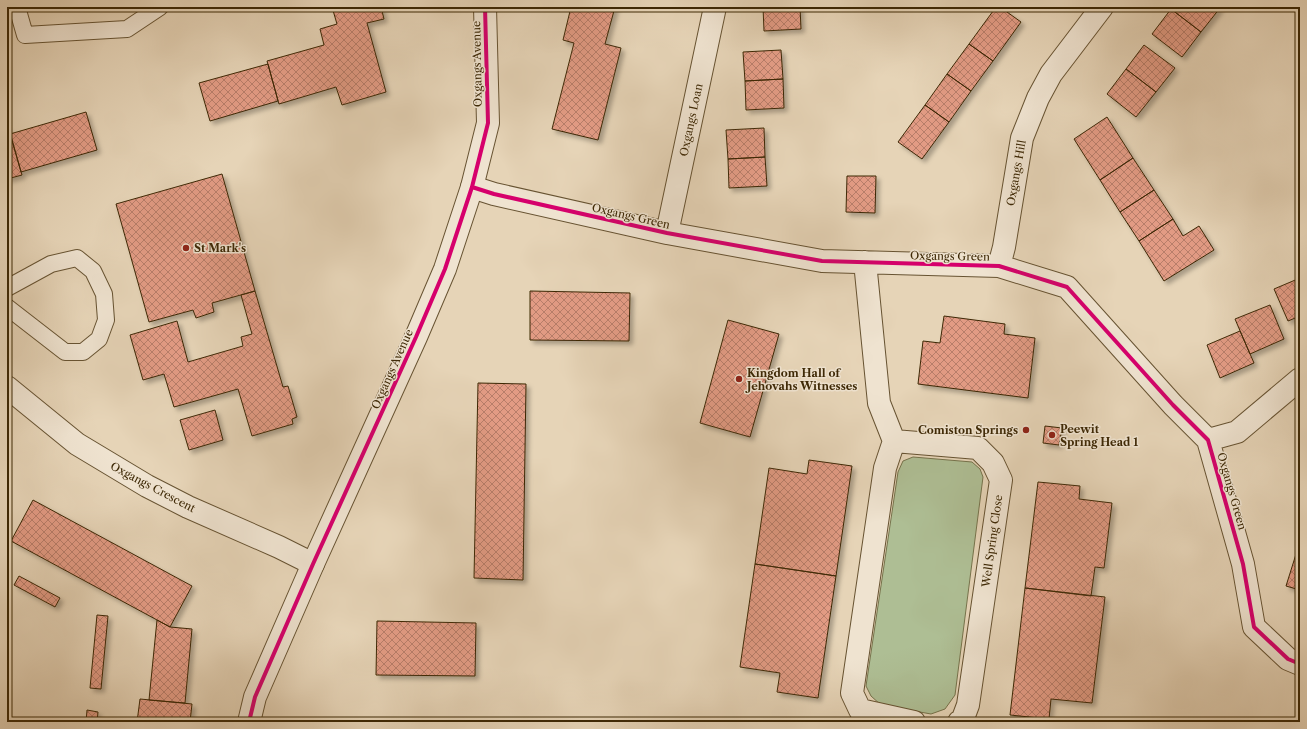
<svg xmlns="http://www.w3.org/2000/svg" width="1307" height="729" font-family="'Libre Caslon Text',serif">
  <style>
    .grass { fill: #aebe94; stroke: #76734c }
    .building { fill: url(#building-cross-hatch); stroke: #3d2805; filter: url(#shadow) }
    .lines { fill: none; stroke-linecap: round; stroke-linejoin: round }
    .service-casing { stroke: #675332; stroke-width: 18 }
    .minor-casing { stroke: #675332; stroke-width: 24 }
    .tertiary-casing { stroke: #675332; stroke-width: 24 }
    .service { stroke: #efe3d0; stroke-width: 16 }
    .minor { stroke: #efe3d0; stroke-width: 22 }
    .tertiary { stroke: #efe3d0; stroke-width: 22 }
    .cycleway-casing { stroke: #efe3d0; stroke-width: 6 }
    .cycleway { stroke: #d6006c; stroke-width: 4 }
    .poi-dot { fill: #8f2418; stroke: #efe3d0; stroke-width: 1.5 }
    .labels { text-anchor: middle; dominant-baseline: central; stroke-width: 3; stroke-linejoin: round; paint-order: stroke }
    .street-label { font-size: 11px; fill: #3d2805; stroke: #efe3d0 }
    .poi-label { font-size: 11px; font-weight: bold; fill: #3d2805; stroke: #efe3d0; text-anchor: start }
  </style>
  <defs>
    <pattern id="building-cross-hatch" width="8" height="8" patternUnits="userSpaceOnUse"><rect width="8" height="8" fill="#e29b84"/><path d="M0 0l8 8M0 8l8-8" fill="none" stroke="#b87e6a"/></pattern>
    <filter id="shadow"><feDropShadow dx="3.5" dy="3.5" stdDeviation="2" flood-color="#0004"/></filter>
  </defs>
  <rect width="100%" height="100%" fill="#e6d4b7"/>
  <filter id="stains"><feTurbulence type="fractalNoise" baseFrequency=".005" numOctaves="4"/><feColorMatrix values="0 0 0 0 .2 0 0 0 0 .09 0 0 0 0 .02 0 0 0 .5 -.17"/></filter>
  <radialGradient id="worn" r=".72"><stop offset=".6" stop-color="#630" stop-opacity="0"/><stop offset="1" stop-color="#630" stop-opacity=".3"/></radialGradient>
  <!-- grass -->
  <path class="grass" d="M913,457L972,462L980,469L983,477L955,695L945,709L931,714L881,705L871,696L866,686L898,472L903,461Z"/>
  <!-- building -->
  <path class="building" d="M332,7H381L384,19L367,23L386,92L342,105L336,87L279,104L267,61L324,45L320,29L337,24Z
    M571,7H615L605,44L621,48L598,140L552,129L574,43L563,40Z
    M763,7H800L801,29L764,31Z
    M996,7H1000L1021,22L993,61L969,44Z
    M1173,7H1219L1220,8L1201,32L1171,9Z
    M1171,9L1201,32L1182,57L1152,34Z
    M969,44L993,61L971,91L947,74Z
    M1144,45L1175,68L1156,92L1126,69Z
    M781,50L783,79L745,81L743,52Z
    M268,64L278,101L210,121L199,83Z
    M1126,69L1156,92L1136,117L1107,94Z
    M947,74L971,91L949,122L925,105Z
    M783,79L784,108L746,110L745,81Z
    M925,105L949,122L922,159L898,142Z
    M86,112L97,150L21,172L10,134Z
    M1107,117L1133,158L1100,180L1074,139Z
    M764,128L765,157L728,159L726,130Z
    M9,129L22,175L7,179V130Z
    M765,157L767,186L729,188L728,159Z
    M1133,158L1154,190L1120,212L1100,180Z
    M222,174L255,291L212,303L214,312L196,318L193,310L149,322L116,204Z
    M847,176H876L875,213L846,212Z
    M1154,190L1173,219L1139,241L1120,212Z
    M1173,219L1183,236L1199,226L1214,250L1164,281L1139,241Z
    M1300,278V316L1288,321L1274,289Z
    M255,291L283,387L288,386L297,417L292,419L293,424L252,436L238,389L174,407L164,374L143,380L130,335L177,321L188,362L243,346L241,337L252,334L241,295Z
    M530,291L630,293L629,341L530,340Z
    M1270,305L1284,339L1250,354L1235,319Z
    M944,316L1005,324L1004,334L1035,338L1028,398L918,384L923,341L940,343Z
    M728,320L779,334L750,437L700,423Z
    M1240,331L1254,363L1220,378L1207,345Z
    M478,383L526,384L523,580L474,578Z
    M215,410L223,440L189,450L180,420Z
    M1045,426L1062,428L1059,445L1043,443Z
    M809,460L852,466L836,576L755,564L769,468L807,474Z
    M1038,482L1080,486L1079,499L1112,503L1104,568L1095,567L1091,596L1025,588Z
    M33,500L192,586L170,627L11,541Z
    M1297,551L1300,552V590L1286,586Z
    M755,564L836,576L818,698L777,692L780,673L740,667Z
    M19,576L60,598L55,607L14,585Z
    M1025,588L1105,597L1092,703L1051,699L1049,719L1010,715Z
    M97,615L108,616L101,689L90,688Z
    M157,620L170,627L192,629L185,703L149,700Z
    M377,621L476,623L475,676L376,675Z
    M140,699L192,704L190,722H137Z
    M87,710L98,712L97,722H86Z
    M325,720L378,721V722H325Z"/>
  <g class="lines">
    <!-- service casing -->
    <g class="service-casing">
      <path id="service" d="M17,7L25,35L127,29L160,7
        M7,288L51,264L77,258L93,271L104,294L106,320L99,339L83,352H65L7,307"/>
    </g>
    <!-- minor casing -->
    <g class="minor-casing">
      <path id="minor" d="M472,187L494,194L667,233L822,261L999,266L1067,287L1173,405L1208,440L1243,564L1254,627L1288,659L1300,664
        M667,233L715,7
        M865,262L879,403L894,441
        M999,266L1004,247L1022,138L1038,98L1051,74L1102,7
        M7,387L77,444L147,486L188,507L279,547L313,564
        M1208,440L1237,432L1300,379
        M914,722L860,710L852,693L885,468L894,441L978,448L993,463L1001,480L968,705L962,721L959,722"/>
    </g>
    <!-- tertiary casing -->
    <g class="tertiary-casing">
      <path id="tertiary" d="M249,722L255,697L313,564L416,337L445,269L472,187L488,123L485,7"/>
    </g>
    <!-- service -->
    <use href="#service" class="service"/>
    <!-- minor -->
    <use href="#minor" class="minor"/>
    <!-- tertiary -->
    <use href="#tertiary" class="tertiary"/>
    <!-- cycleway casing -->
    <g class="cycleway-casing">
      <path id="cycleway" d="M472,187L494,194L667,233L822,261L999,266L1067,287L1173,405L1208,440L1243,564L1254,627L1288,659L1300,664
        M249,722L255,697L313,564L416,337L445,269L472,187L488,123L485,7"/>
    </g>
    <!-- cycleway -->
    <use href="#cycleway" class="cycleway"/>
  </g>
  <!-- markers -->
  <g class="poi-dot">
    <circle cx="186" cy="248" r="4"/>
    <circle cx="739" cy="379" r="4"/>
    <circle cx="1026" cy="430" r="4"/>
    <circle cx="1052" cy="435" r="4"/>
  </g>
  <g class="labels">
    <!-- street labels -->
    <g class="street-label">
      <text transform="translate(477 64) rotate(-91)">Oxgangs Avenue</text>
      <text transform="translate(691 120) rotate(-78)">Oxgangs Loan</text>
      <text transform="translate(1016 173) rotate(-80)">Oxgangs Hill</text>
      <text transform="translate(631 216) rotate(13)">Oxgangs Green</text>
      <text transform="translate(950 256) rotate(1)">Oxgangs Green</text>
      <text transform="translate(392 369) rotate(-66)">Oxgangs Avenue</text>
      <text transform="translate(153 487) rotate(28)">Oxgangs Crescent</text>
      <text transform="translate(1232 491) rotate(74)">Oxgangs Green</text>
      <text transform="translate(992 541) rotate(-82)">Well Spring Close</text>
    </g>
    <!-- poi labels -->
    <g class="poi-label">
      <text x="194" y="248">St Mark's</text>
      <text x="747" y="373">Kingdom Hall of<tspan x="747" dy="13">Jehovahs Witnesses</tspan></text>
      <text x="1060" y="429">Peewit<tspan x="1060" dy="13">Spring Head 1</tspan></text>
      <text x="1018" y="430" text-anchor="end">Comiston Springs</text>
    </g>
  </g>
  <!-- margin -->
  <rect width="1307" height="729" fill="none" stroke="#e6d4b7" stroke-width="24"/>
  <rect x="8" y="8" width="1291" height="713" fill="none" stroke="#3d2805" stroke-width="2"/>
  <rect x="12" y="12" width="1283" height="705" fill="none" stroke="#3d2805"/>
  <rect width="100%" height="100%" filter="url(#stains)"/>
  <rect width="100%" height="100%" fill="url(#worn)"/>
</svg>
